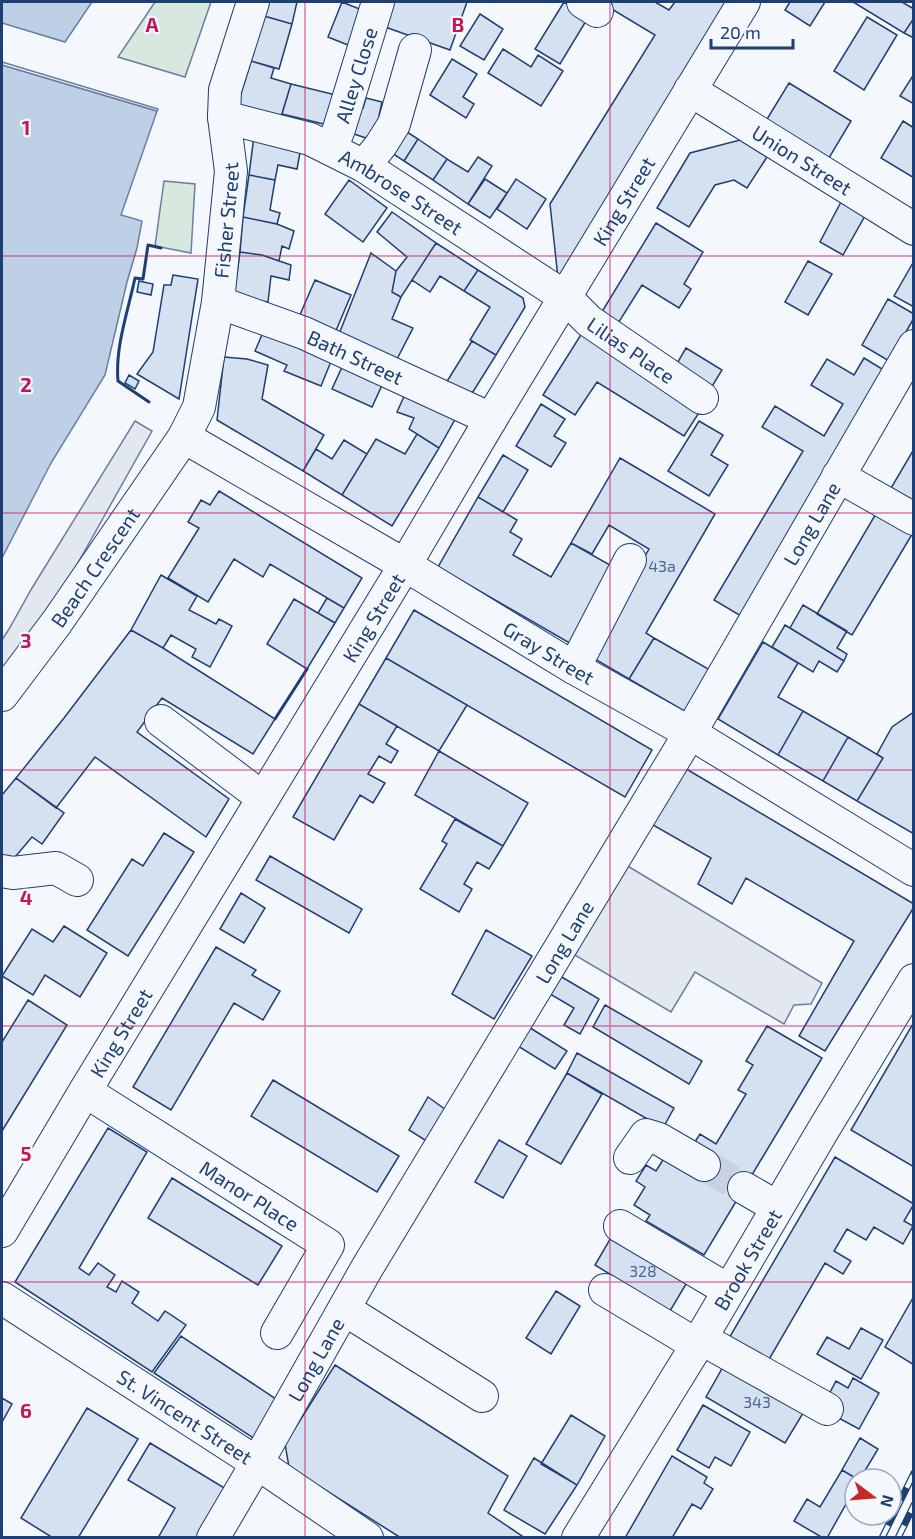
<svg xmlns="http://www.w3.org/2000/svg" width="915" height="1539" font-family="'Exo 2',sans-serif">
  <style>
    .green { fill: #d7e8df; stroke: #687fa3; stroke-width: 1.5 }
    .parking { fill: #e3e8f0; stroke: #687fa3; stroke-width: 1.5 }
    .water { fill: #bed0e5; stroke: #687fa3; stroke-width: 1.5 }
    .pier { fill: #f4f7fb; stroke: #687fa3; stroke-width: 1.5 }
    .building { fill: #d5e0f0; stroke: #1d3f73; stroke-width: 1.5 }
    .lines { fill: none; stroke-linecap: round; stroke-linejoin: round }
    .minor-tunnel { stroke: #c9d2e0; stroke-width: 32; stroke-dasharray: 32 16; stroke-linecap: butt }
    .minor-casing { stroke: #1d3f73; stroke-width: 34 }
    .minor { stroke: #f4f7fb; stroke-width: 32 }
    .rail-casing { stroke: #1d3f73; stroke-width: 7 }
    .rail { stroke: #f4f7fb; stroke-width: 4.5; stroke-dasharray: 14; stroke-linecap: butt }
    .wall { stroke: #1d3f73; stroke-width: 3 }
    .grid { fill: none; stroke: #c2185b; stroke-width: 1.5; stroke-opacity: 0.55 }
    .labels { text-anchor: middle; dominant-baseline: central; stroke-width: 4.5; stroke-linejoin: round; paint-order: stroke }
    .number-label { font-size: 16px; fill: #4b6792 }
    .street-label { font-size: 20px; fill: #1d3f73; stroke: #f4f7fb }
    .grid-label { font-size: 20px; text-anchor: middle; font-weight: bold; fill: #c2185b; stroke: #f4f7fb; stroke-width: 4.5; stroke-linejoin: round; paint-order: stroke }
  </style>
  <rect width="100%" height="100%" fill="#f4f7fb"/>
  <!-- green -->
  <path class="green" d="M155,2H211L185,77L118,57Z
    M164,181L195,184L191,253L155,246Z"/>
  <!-- parking -->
  <path class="parking" d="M135,421L152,431L56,602L2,680V640L9,629L32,588Z
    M621,862L822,983L811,1004L794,1005L784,1024L695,972L671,1012L568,951Z"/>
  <!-- water -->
  <path class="water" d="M2,2H92L65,42L2,23Z
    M2,65L157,111L121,215L142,221L137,248L127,282L105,375L51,463L2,558Z"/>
  <!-- pier -->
  <path class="pier" d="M2,62L158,109L157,111L2,65Z"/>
  <!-- building -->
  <path class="building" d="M269,2H297L292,24L264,16Z
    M342,2L367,12L353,47L328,37Z
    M378,2H467L450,50L371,22Z
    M564,2L589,16L560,64L535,49Z
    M600,2H655L669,10L675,2H726L558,278L550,204L655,35Z
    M790,2H825L810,26L785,10Z
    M853,2H902L914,9V18L904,33Z
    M480,14L503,29L484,60L460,46Z
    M264,16L292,24L279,69L251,61Z
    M867,17L897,35L864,90L834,71Z
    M914,18V38L904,33Z
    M503,49L531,67L538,55L563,71L541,106L488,73Z
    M452,59L477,74L463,97L474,104L466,118L430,95Z
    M251,61L274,68L271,78L291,84L280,120L237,107Z
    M914,74V104L900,96Z
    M789,83L851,121L826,163L764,124Z
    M291,84L340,96L332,126L282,114Z
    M366,98L382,102L379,116L385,118L372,140L339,129L346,104L363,108Z
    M385,118L418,139L404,161L372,140Z
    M903,121L914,128V178L881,158Z
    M254,136L301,147L297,169L278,165L275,180L249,175Z
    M418,139L447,159L433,180L404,161Z
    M740,140L767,157L747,188L734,180L715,185L689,227L657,208L690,153Z
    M478,157L492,166L468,204L433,180L447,159L468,172Z
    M249,175L275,180L270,210L280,213L277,224L243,217Z
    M485,179L507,193L490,218L468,204Z
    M516,179L546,199L527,229L497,209Z
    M349,180L387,208L363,242L325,214Z
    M842,200L866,214L843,255L820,242Z
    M392,212L436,243L401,297L392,292L396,271L407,257L377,232Z
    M243,217L277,224L294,231L289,249L282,246L279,261L262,255L240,252Z
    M656,223L703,252L684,284L691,289L679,308L642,285L617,325L600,315Z
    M436,243L478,270L464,291L440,276L430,292L412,280Z
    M240,252L262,255L291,265L289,280L271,276L268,302L234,297Z
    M371,253L396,271L392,292L401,297L392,319L413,328L397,359L339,334Z
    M808,261L832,274L808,315L785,302Z
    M914,261V307L894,296Z
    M478,270L523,298L525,307L496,355L470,340L490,307L464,291Z
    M173,275L198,279L179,399L137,374L153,352L164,285H171Z
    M315,280L351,295L335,333L299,317Z
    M139,281L153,284L151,295L137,292Z
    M888,299L914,314V318L889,361L862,345Z
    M264,330L332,359L321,386L284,371L287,365L255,351Z
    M582,333L702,408L684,436L597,382L575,415L543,395Z
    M472,341L496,355L471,395L446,383Z
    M686,348L722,370L708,393L672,372Z
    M224,357L247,359L268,365L262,399L324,435L303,471L217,420Z
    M864,358L887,372L741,616L714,600L803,451L762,427L775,406L824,436L843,404L811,385L827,359L854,375Z
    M343,365L383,383L372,407L332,389Z
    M129,375L139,381L135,389L125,383Z
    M406,392L458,414L439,448L409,429L414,418L397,412Z
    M541,404L565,419L554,436L566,443L551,467L516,446Z
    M699,421L723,435L711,455L728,465L709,496L668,471Z
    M417,434L439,448L392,526L342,495L376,439L405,454Z
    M344,440L367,454L342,495L303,471L316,449L332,459Z
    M914,449V531L852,635L817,614Z
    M503,455L528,470L503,512L478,497Z
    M620,458L715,514L646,633L654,638L629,679L588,655L649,549L609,525L592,554L571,543Z
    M219,491L362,578L344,608L270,564L263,577L234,559L208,602L168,578L199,528L188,522L201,500L210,505Z
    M478,497L517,520L510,532L522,539L513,555L551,577L571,543L617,569L573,645L438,567Z
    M161,575L197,596L189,610L216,624L219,619L232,626L210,667L192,657L196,649L171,635L163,648L131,630Z
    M327,598L344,608L335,623L318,613Z
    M294,599L335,623L307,669L267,644Z
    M803,605L847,631L837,648L847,654L844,661L790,628Z
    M414,610L652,750L625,797L386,658Z
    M785,625L844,661L837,672L819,661L813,672L772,647Z
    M131,630L163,648L275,719L253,754L162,698L137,732L229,799L206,837L95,757L56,808L16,778L64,718Z
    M654,638L710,670L686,712L629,679Z
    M763,642L798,663L778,697L803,711L778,755L718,719Z
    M386,658L467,705L439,751L359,704Z
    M359,704L397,726L386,744L398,751L391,763L379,756L368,774L385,783L373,803L360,795L334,840L293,817Z
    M803,711L848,737L823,781L778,755Z
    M914,712V834L857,801L883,758L877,754L892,727Z
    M848,737L883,758L857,801L823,781Z
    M439,751L528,803L503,846L415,795Z
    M678,764L914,904V907L825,1051L799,1036L854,941L746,878L732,904L698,884L711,858L646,821Z
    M16,778L64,813L42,844L32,837L5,869L2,866V795Z
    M455,819L503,846L489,869L477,862L464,884L472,889L459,912L420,889L447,844L442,841Z
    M164,833L194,852L128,956L87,930L132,859L143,866Z
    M270,856L362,909L349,933L256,880Z
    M241,893L265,908L244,943L220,929Z
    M64,926L107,953L80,997L45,975L33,995L2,976L32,929L53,942Z
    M486,930L532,956L494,1019L452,994Z
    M216,947L256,970L252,975L280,991L263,1020L234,1003L171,1110L133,1087Z
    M555,973L599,999L580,1034L564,1025L574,1008L545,991Z
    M28,1000L67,1025L2,1131V1042Z
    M605,1005L702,1061L689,1084L593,1027Z
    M914,1022V1167L851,1130Z
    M524,1024L567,1051L555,1069L513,1043Z
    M767,1026L822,1058L704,1255L646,1221L650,1215L634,1205L645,1187L636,1181L646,1165L656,1171L668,1152L691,1148L700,1134L716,1144L746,1094L738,1090L753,1065L746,1061Z
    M577,1053L674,1108L663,1128L567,1073Z
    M567,1073L602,1094L561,1164L526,1144Z
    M273,1080L399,1156L377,1192L251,1116Z
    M428,1097L446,1110L428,1142L409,1130Z
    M108,1128L147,1152L79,1268L89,1275L98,1263L115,1275L107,1287L116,1292L122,1281L139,1292L132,1303L158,1321L165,1311L186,1325L152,1372L15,1282Z
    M499,1140L527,1156L503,1198L475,1182Z
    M835,1157L914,1204L904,1221L913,1226L903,1244L874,1227L866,1240L847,1229L834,1251L851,1261L843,1274L825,1263L764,1368L725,1345Z
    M172,1178L282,1246L258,1285L148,1218Z
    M616,1229L692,1274L670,1311L595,1265Z
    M556,1291L580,1306L551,1354L526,1338Z
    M914,1296V1365L885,1347Z
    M861,1328L883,1340L861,1379L817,1354L827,1337L849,1349Z
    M181,1336L282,1403L258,1441L154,1373Z
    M728,1358L808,1405L785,1443L706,1397Z
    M335,1365L508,1476L488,1513L525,1538H401L289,1467L285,1444Z
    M853,1378L879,1393L859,1429L833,1415L828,1396L836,1381L848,1388Z
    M2,1398L12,1404L2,1422Z
    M703,1405L750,1432L731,1466L715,1457L709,1468L677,1450Z
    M87,1408L138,1439L78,1538H53L21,1518Z
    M571,1415L605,1436L577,1485L541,1464Z
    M860,1438L878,1449L860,1479H857L842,1470Z
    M150,1443L231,1492L204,1538H158L175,1508L128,1480Z
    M672,1456L707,1477L704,1483L713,1489L701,1509L692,1504L672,1538H625Z
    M534,1458L577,1485L545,1534L504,1510Z
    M842,1470L857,1479H855V1488L827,1538H823L794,1521L807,1499L820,1507Z"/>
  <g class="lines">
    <!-- minor-tunnel -->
    <path class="minor-tunnel" d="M704,1165L744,1188"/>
    <!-- minor casing -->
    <g class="minor-casing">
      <g id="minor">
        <path d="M583,2L597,11"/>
        <path id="s1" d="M690,90L914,229"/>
        <path id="s2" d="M224,117L310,139L364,166L565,297L589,321L702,398"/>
        <path id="s3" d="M331,149L339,129L378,2"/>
        <path d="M364,166L381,145L394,124L415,50"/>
        <path id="s4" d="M218,302L304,333L491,419"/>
        <path id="s5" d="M184,437L405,565L574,668L690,733L914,870"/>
        <path d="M838,476L914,519"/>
        <path d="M574,668L630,560"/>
        <path id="s6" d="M2,695L57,622L184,437L199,407L218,302L231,171L224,117L225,90L253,2"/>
        <path d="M161,721L263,798"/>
        <path d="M2,871L13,873L56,868L77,880"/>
        <path id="s7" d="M85,1091L328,1245L277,1333"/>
        <path d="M630,1158L646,1135L659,1139L704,1165"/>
        <path d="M744,1188L777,1207"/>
        <path d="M620,1226L728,1290"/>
        <path id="s8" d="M2,1231L85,1091L405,565L491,419L744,2"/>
        <path d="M605,1290L697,1345"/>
        <path id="s9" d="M2,1298L257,1463L367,1538"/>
        <path d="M344,1309L482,1396"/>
        <path d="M700,1338L827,1409"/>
        <path id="s10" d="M213,1538L257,1463L367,1268L690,733L914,346"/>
        <path id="s11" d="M578,1538L697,1345L822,1132L914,980"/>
      </g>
    </g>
    <!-- minor -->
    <use href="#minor" class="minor"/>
    <!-- rail casing -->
    <g class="rail-casing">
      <path id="rail" d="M882,1538L914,1473
        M898,1538L914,1505"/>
    </g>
    <!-- rail -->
    <use href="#rail" class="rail"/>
    <!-- wall -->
    <path class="wall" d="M149,402L118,381C115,347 128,311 135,278L143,279L148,245L161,248
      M275,719L307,669"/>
  </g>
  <!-- grid -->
  <path class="grid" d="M305,2V1538M610,2V1538M2,256H914M2,513H914M2,770H914M2,1026H914M2,1282H914"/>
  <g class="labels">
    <!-- number labels -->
    <g class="number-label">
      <text x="662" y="565">43a</text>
      <text x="643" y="1270">328</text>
      <text x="757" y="1401">343</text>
    </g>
    <!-- street labels -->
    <g class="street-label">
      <text stroke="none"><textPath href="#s3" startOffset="78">Alley Close</textPath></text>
      <text stroke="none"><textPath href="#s1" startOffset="132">Union Street</textPath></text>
      <text stroke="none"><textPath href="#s2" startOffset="194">Ambrose Street</textPath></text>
      <text stroke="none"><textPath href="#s8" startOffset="1203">King Street</textPath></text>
      <text stroke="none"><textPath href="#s6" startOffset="538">Fisher Street</textPath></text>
      <text stroke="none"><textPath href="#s2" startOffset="474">Lilias Place</textPath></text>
      <text stroke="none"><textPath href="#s4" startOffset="148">Bath Street</textPath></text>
      <text stroke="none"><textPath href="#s10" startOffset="1178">Long Lane</textPath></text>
      <text stroke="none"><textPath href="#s6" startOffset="158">Beach Crescent</textPath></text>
      <text stroke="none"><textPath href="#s8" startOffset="717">King Street</textPath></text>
      <text stroke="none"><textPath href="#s5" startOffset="424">Gray Street</textPath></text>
      <text stroke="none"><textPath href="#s10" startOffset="692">Long Lane</textPath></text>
      <text stroke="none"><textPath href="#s8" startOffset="231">King Street</textPath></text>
      <text stroke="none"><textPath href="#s7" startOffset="195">Manor Place</textPath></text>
      <text stroke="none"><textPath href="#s11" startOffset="326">Brook Street</textPath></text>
      <text stroke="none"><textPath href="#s10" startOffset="206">Long Lane</textPath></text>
      <text stroke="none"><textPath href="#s9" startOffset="218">St. Vincent Street</textPath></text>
    </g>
  </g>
  <g class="grid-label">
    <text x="152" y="32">A</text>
    <text x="458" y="32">B</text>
    <text x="26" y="135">1</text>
    <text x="26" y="392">2</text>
    <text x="26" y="648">3</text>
    <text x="26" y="905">4</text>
    <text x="26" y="1161">5</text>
    <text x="26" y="1418">6</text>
  </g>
  <!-- border -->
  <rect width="915" height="1539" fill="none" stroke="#1d3f73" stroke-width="6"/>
  <!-- north arrow -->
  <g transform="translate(873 1497) rotate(106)"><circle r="28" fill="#f4f7fb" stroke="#9eadc5" stroke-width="1.5"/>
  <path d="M0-4.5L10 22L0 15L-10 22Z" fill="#c62828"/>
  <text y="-9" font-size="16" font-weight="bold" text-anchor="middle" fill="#1d3f73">N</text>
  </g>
  <!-- scale -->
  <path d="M711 39v9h82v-9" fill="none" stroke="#1d3f73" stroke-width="3"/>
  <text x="720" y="39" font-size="18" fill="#1d3f73" stroke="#f4f7fb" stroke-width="4.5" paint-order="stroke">20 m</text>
</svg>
